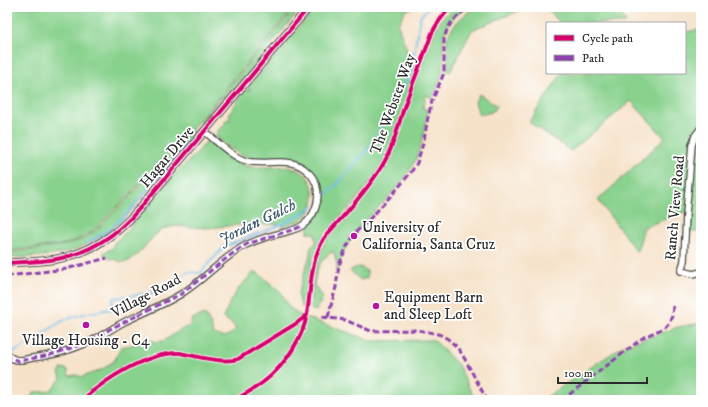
<svg xmlns="http://www.w3.org/2000/svg" width="708" height="407" font-family="'IM FELL DW Pica',serif">
  <style>
    .green { fill: #89d28e; stroke: #5a7e5c }
    .lines { fill: none; stroke-linecap: round; stroke-linejoin: round }
    .stream { stroke: #72beec; stroke-width: 2 }
    .minor-casing { stroke: #494643; stroke-width: 8 }
    .major-casing { stroke: #494643; stroke-width: 9 }
    .minor { stroke: #fff; stroke-width: 5.5 }
    .major { stroke: #fff; stroke-width: 7 }
    .quiet { stroke: #8e44ad; stroke-width: 3; stroke-dasharray: 6 3; stroke-linecap: butt }
    .cycleway-casing { stroke: #fff; stroke-width: 6 }
    .cycleway { stroke: #d6006c; stroke-width: 4 }
    .poi-dot { fill: #b5179e; stroke: #fff; stroke-width: 1.5 }
    .labels { text-anchor: middle; dominant-baseline: central; stroke-width: 3.5; stroke-linejoin: round; paint-order: stroke }
    .street-label { font-size: 15px; fill: #2b2b2b; stroke: #fff }
    .poi-label { font-size: 15px; fill: #2b2b2b; stroke: #fff; text-anchor: start }
    .water-label { font-size: 16px; font-style: italic; fill: #445e6f; stroke: #fff }
  </style>
  <rect width="100%" height="100%" fill="#fff"/>
  <filter id="ink" filterUnits="userSpaceOnUse"><feTurbulence type="fractalNoise" baseFrequency=".025" numOctaves="2"/><feDisplacementMap in="SourceGraphic" scale="8" xChannelSelector="R" yChannelSelector="G"/><feConvolveMatrix kernelMatrix="1 2 1 2 8 2 1 2 1" color-interpolation-filters="sRGB"/></filter>
  <filter id="wash" filterUnits="userSpaceOnUse"><feTurbulence type="fractalNoise" baseFrequency=".012" numOctaves="4" result="noise"/><feDisplacementMap in="SourceGraphic" scale="16" xChannelSelector="R" yChannelSelector="G"/><feGaussianBlur stdDeviation="0.9" result="paint"/><feColorMatrix in="noise" values="0 0 0 0 0 0 0 0 0 0 0 0 0 0 0 0 0 1.4 0 .05"/><feComposite in="paint" operator="in"/></filter>
  <g filter="url(#wash)">
    <rect width="100%" height="100%" fill="#f6e2c9"/>
    <!-- green -->
    <path class="green" d="M7,7H294L191,130L120,204L92,232L79,239L66,244L7,251Z
      M296,7H302L241,81L239,79V83L216,104L200,124L199,123L202,119Z
      M316,7H414L405,11L398,25L407,50L409,64L418,67C413,80 408,92 404,104C397,125 393,146 382,165C370,185 353,202 338,220C333,226 326,231 322,238C309,259 308,283 306,306L305,308L302,307L300,303L298,293L309,258L311,246L316,244L315,233H308V228C312,220 319,212 321,203C324,186 314,168 298,162C292,159 285,159 279,159L278,155L274,156V160C269,160 263,160 258,160C241,159 229,147 216,137L217,136V132L221,127L224,126L226,120L228,119L229,120L231,119L229,117L230,115L229,114L245,90H251V89L247,88L265,68Z
      M453,7H466C447,22 443,29 443,54C443,60 443,66 442,72C441,81 436,90 432,98L426,95L423,108L428,110L423,137L416,160L410,170L397,188L354,233L343,253L337,271L336,272L337,265L334,252H333C319,258 315,273 314,287L318,288V293L322,295C323,299 320,304 317,307V310L316,311L312,310C310,305 311,298 312,291C314,269 317,253 330,234L371,184L388,159L395,143L407,104L435,30L442,18Z
      M474,7H528L472,30L450,72L447,71L448,58L447,40L450,31L458,21Z
      M546,7H626L619,11L626,23H560Z
      M701,29V230L695,232L690,231V210L644,227L637,252L598,200L665,138L631,101L571,151L529,122L562,73H685V32Z
      M479,94L497,106L492,112L479,115L475,102Z
      M193,130H194L192,132L194,134L189,142L132,210C111,233 85,250 53,255C38,257 22,257 7,258V253L66,245L83,239L94,232L131,195Z
      M207,141H210V142C221,149 230,160 243,165C265,172 294,158 309,179C312,184 313,188 314,194C314,206 309,215 299,222H294L283,226L276,224L237,225L207,228L176,226L166,228L160,231L154,236L139,253L129,261L122,262L116,260L108,258L103,253L113,248L114,243L126,232L177,172L196,154Z
      M360,267L367,271V278L361,280L350,271L354,268Z
      M255,271L280,291L289,307L299,315L372,341L434,340L458,365L475,400H29L34,392C51,391 51,393 61,378L59,372L61,370L62,368L68,370L69,376L76,375L82,377L103,369L115,360L121,347L136,344L148,339C164,347 168,336 181,330C183,328 187,327 190,326L192,319L205,314L211,325L213,333C224,339 227,337 236,330L233,324L223,318L230,302L239,288Z
      M701,323V400H542L623,346L678,327Z"/>
    <g class="lines">
      <!-- stream -->
      <path class="stream" d="M319,201L337,185L374,142L411,71L420,17L429,7
        M86,243C118,229 139,200 161,174C170,163 179,153 187,142
        M10,355L62,321L83,314L111,309L114,298L152,293L189,272L200,273L224,247L282,224L308,210L314,205"/>
    </g>
  </g>
  <g filter="url(#ink)">
    <g class="lines">
      <!-- minor casing -->
      <g class="minor-casing">
        <path id="minor" d="M701,128L695,136L692,145L686,214L684,261L681,271L693,274L701,272
          M7,354C10,358 15,360 20,360C24,360 28,359 32,358C50,356 71,350 87,343C100,337 111,329 124,322C143,313 163,305 181,294C204,280 222,258 246,245C258,239 273,235 286,232C292,230 298,229 303,225C314,217 320,202 317,188C316,182 313,177 309,173C291,153 265,168 243,160C228,154 217,141 204,131"/>
      </g>
      <!-- major casing -->
      <g class="major-casing">
        <path id="major" d="M7,263C23,262 40,262 57,259C90,253 118,234 140,208L309,7"/>
      </g>
      <!-- minor -->
      <use href="#minor" class="minor"/>
      <!-- major -->
      <use href="#major" class="major"/>
      <!-- quiet -->
      <path class="quiet" d="M7,276L66,269L107,258
        M322,317L345,320L371,331L418,330L434,333L441,335L448,339L456,346L462,354L487,400
        M328,317L336,287L339,265L347,246L357,231L367,222L398,188L411,172L417,163L424,140L428,117L432,101L444,73V39L447,30L451,23L458,16L468,7
        M7,354L10,358L19,361L50,355L87,343L112,328L181,294L232,254L247,244L266,238L295,229L302,226
        M562,400L644,337L664,328L669,323L672,315L673,306"/>
      <!-- cycleway casing -->
      <g class="cycleway-casing">
        <path id="cycleway" d="M7,263C23,262 40,262 57,259C90,253 118,234 140,208L309,7
          M82,400C106,379 147,352 180,353C195,356 225,364 238,359L297,323L307,315
          M234,400C264,385 284,368 299,338C304,328 307,318 308,307C311,285 311,262 322,242C326,234 333,228 339,221C354,204 370,186 382,166C393,148 398,127 404,107C413,82 423,58 432,33C437,23 443,15 451,7"/>
      </g>
      <!-- cycleway -->
      <use href="#cycleway" class="cycleway"/>
    </g>
  </g>
  <!-- markers -->
  <g class="poi-dot">
    <circle cx="354" cy="236" r="4"/>
    <circle cx="376" cy="306" r="4"/>
    <circle cx="86" cy="325" r="4"/>
  </g>
  <g class="labels">
    <!-- street labels -->
    <g class="street-label">
      <text transform="translate(393 104) rotate(-70)">The Webster Way</text>
      <text transform="translate(167 157) rotate(-50)">Hagar Drive</text>
      <text transform="translate(675 208) rotate(-85)">Ranch View Road</text>
      <text transform="translate(146 296) rotate(-28)">Village Road</text>
    </g>
    <!-- poi labels -->
    <g class="poi-label">
      <text x="362" y="227">University of<tspan x="362" dy="17">California, Santa Cruz</tspan></text>
      <text x="384" y="297">Equipment Barn<tspan x="384" dy="17">and Sleep Loft</tspan></text>
      <text x="86" y="340" text-anchor="middle">Village Housing - C4</text>
    </g>
    <!-- water labels -->
    <g class="water-label">
      <text transform="translate(257 222) rotate(-26)">Jordan Gulch</text>
    </g>
  </g>
  <!-- margin -->
  <rect width="708" height="407" fill="none" stroke="#fff" stroke-width="24"/>
  <!-- legend -->
  <rect x="546" y="22" width="140" height="52" fill="#ffffff" stroke="#aaaaaa"/>
  <rect x="554" y="35" width="20" height="6" fill="#d6006c" stroke="#aaaaaa"/>
  <text x="582" y="42" font-size="12" fill="#2b2b2b">Cycle path</text>
  <rect x="554" y="55" width="20" height="6" fill="#8e44ad" stroke="#aaaaaa"/>
  <text x="582" y="62" font-size="12" fill="#2b2b2b">Path</text>
  <!-- scale -->
  <path d="M558 377v6h89v-6" fill="none" stroke="#2b2b2b" stroke-width="2"/>
  <text x="564" y="377" font-size="12" fill="#2b2b2b" stroke="#ffffff" stroke-width="3" paint-order="stroke">100 m</text>
</svg>
